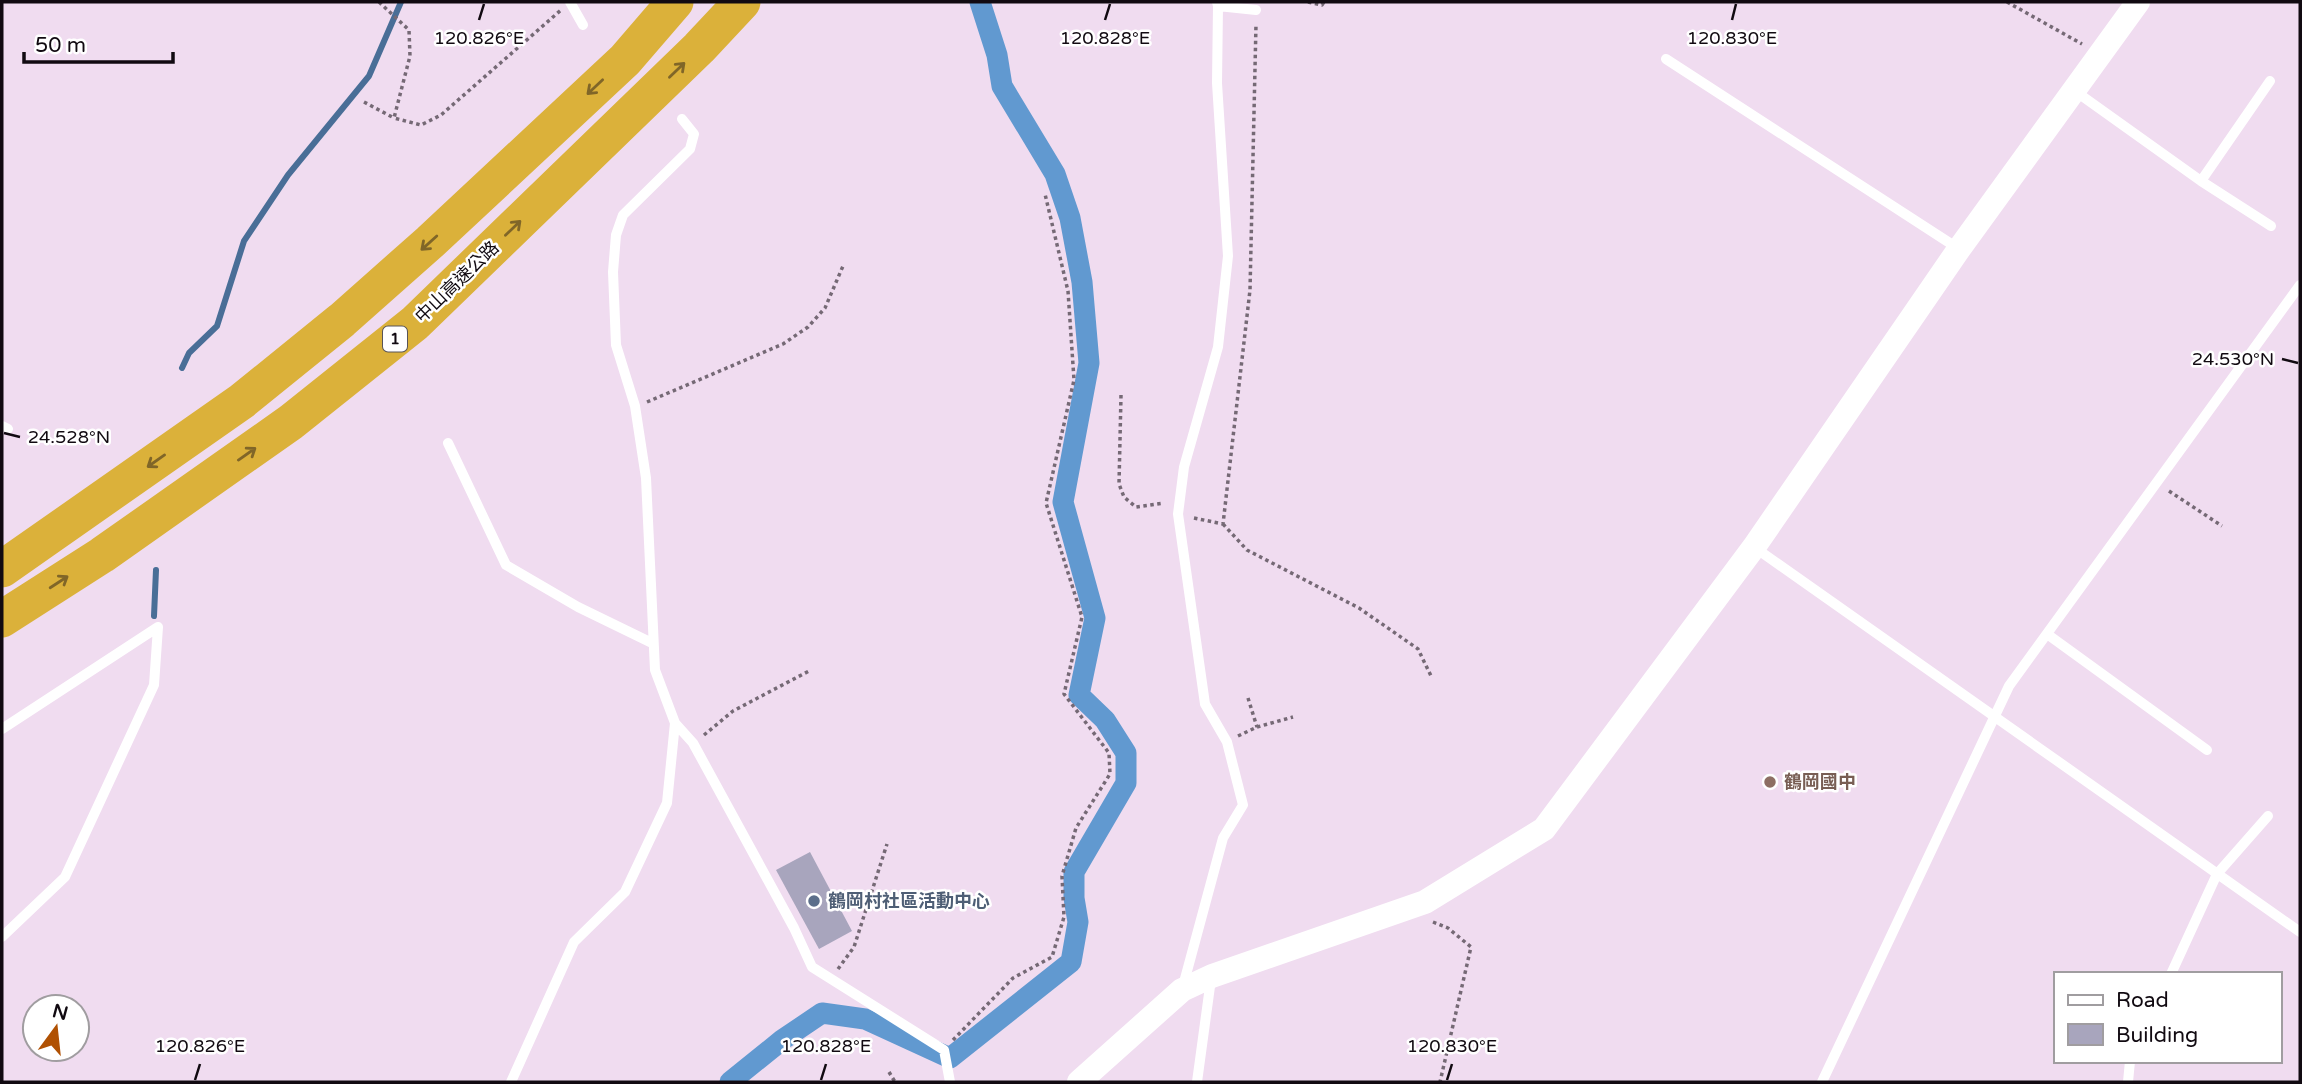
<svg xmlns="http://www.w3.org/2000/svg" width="2302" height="1084" font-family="'Varela Round','Noto Sans TC',sans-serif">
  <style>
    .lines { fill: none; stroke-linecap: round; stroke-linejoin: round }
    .stream { stroke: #496e97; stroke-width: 6 }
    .canal { stroke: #6199d0; stroke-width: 21 }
    .building { fill: #a8a5bd }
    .path { stroke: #756975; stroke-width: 3.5; stroke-dasharray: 3.5 3.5; stroke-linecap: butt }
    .service { stroke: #fff; stroke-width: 10 }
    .tertiary { stroke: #fff; stroke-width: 24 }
    .motorway { stroke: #dbb13a; stroke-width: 37 }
    .oneway { stroke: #806628 }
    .ticks { fill: none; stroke: #110a11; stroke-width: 2.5 }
    .education-dot { fill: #8d6e63; stroke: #fff; stroke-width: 2.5 }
    .service-dot { fill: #5c6f8a; stroke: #fff; stroke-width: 2.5 }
    .labels { text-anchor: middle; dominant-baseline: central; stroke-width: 5; stroke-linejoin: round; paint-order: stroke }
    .shield { fill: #fff; stroke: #585458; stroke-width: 2 }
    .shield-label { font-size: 16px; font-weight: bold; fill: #110a11 }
    .street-label { font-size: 18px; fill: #110a11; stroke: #fff }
    .education-label { font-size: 18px; font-weight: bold; fill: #785e54; stroke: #fff; text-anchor: start }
    .service-label { font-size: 18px; font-weight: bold; fill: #4e5e75; stroke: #fff; text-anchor: start }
    .ticks-label { font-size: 18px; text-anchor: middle; fill: #110a11; stroke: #fff; stroke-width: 5; stroke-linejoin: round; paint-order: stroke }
  </style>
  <rect width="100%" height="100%" fill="#f0dcf0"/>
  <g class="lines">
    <!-- stream -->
    <path class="stream" d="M182,368L189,353L217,326L244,241L288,175L369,76L401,2
      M154,616L156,570"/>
    <!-- canal -->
    <path class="canal" d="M730,1082L782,1040L822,1013L865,1019L950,1058L1071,962L1078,922L1074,898V872L1126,783V753L1105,720L1079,695L1095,618L1063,502L1089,363L1082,282L1070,218L1055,174L1002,86L997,55L980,2"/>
  </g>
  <!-- building -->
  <path class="building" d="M810,852L852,931L819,949L776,870Z"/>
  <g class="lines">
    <!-- path -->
    <path class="path" d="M379,2L409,30L410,56L394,118L421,125L441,115L561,10
      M1308,2L1322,5L1324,2
      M2007,2L2082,44
      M364,102L394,118
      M1121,395L1119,484L1124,497L1136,507L1164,503
      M647,402L783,344L808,327L825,308L843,266
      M2169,491L2222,526
      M1194,518L1223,524L1250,290L1256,24
      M1223,524L1247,550L1359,608L1418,649L1432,678
      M1248,698L1257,727
      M704,735L733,711L809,671
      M1238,736L1257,727L1293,717
      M1433,922L1448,928L1471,947L1440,1082
      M838,969L854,947L887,844
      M953,1040L1013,978L1052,957L1064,917L1062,876L1076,828L1110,774L1109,753L1064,694L1082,617L1046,503L1074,380L1068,291L1045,194
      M889,1072L895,1082"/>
    <!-- service -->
    <path class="service" d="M570,2L583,25
      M1217,2L1218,6L1256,10
      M1666,59L1959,249
      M2075,91L2201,181L2271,226
      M682,119L694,134L690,149L623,215L616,235L613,272L616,345L635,406L646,478L655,670L675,723L693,743L794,928L812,967L944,1050L950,1082
      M2201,181L2270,81
      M2,426L8,429
      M448,443L506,565L578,607L652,643
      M1754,547L2300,932
      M2047,634L2207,750
      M2,729L158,627
      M2,937L65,877L154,685L158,627
      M2171,974L2217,874L2268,816
      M1183,986L1223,838L1243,805L1227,742L1205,704L1178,514L1184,467L1218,347L1228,256L1217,83L1218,6
      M511,1082L574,942L625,892L667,803L675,723
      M1197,1082L1211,979
      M1822,1082L2009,686L2300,285
      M2128,1082L2130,1061"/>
    <!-- tertiary -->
    <path class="tertiary" d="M1079,1082L1182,990L1212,976L1425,902L1544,829L1754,547L1959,249L2138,2"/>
    <!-- motorway -->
    <path class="motorway" d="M2,569L242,401L342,320L430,242L625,60L675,2
      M2,619L102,555L291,422L415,323L699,48L742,2"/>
  </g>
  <!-- one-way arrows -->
  <defs><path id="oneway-shaft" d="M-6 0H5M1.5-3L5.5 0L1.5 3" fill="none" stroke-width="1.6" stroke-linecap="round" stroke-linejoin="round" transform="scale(1.75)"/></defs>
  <g class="oneway">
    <use href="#oneway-shaft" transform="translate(677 70) rotate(-44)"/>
    <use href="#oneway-shaft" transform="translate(595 87) rotate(137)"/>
    <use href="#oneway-shaft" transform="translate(513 228) rotate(-44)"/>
    <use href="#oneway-shaft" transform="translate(429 243) rotate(138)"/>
    <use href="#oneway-shaft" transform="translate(247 454) rotate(-35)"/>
    <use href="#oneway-shaft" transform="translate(156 461) rotate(145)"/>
    <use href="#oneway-shaft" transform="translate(59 582) rotate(-33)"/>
  </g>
  <!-- ticks -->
  <path class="ticks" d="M479,20L484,4M1105,20L1110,4M1732,20L1736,4M2282,359L2298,363M4,433L20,437M195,1080L200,1064M821,1080L826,1064M1447,1080L1452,1064"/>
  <!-- markers -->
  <circle class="education-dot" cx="1770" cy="782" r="7"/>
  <circle class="service-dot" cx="814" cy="901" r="7"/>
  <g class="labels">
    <!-- shield labels -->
    <rect class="shield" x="383" y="326.5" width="24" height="25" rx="5"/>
    <g class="shield-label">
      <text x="395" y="339">1</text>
    </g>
    <!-- street labels -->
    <g class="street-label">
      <text transform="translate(457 282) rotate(-44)">中山高速公路</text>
    </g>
    <!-- education labels -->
    <g class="education-label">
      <text x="1784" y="782">鶴岡國中</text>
    </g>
    <!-- service labels -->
    <g class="service-label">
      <text x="828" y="901">鶴岡村社區活動中心</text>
    </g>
  </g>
  <g class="ticks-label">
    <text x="479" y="44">120.826°E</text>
    <text x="1105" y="44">120.828°E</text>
    <text x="1732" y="44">120.830°E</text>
    <text x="2233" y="365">24.530°N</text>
    <text x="69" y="443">24.528°N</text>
    <text x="200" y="1052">120.826°E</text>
    <text x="826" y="1052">120.828°E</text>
    <text x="1452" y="1052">120.830°E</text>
  </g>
  <!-- border -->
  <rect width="2302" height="1084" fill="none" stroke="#110a11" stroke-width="7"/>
  <!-- legend -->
  <rect x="2054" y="972" width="228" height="91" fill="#ffffff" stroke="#a09da0" stroke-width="2"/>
  <rect x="2068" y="995" width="35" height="10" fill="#ffffff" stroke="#a09da0" stroke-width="2"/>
  <text x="2116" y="1007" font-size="21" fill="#110a11">Road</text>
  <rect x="2068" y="1024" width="35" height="21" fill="#a8a5bd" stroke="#a09da0" stroke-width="2"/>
  <text x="2116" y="1042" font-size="21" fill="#110a11">Building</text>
  <!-- north arrow -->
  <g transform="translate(56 1028) rotate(15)"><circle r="33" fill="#ffffff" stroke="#a09da0" stroke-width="2"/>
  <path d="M0-5L12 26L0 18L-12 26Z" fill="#b05103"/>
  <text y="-10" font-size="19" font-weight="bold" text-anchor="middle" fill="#110a11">N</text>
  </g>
  <!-- scale -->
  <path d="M24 52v10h149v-10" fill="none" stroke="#110a11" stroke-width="3.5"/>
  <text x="35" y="52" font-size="21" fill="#110a11" stroke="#ffffff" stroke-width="5" paint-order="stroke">50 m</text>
</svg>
